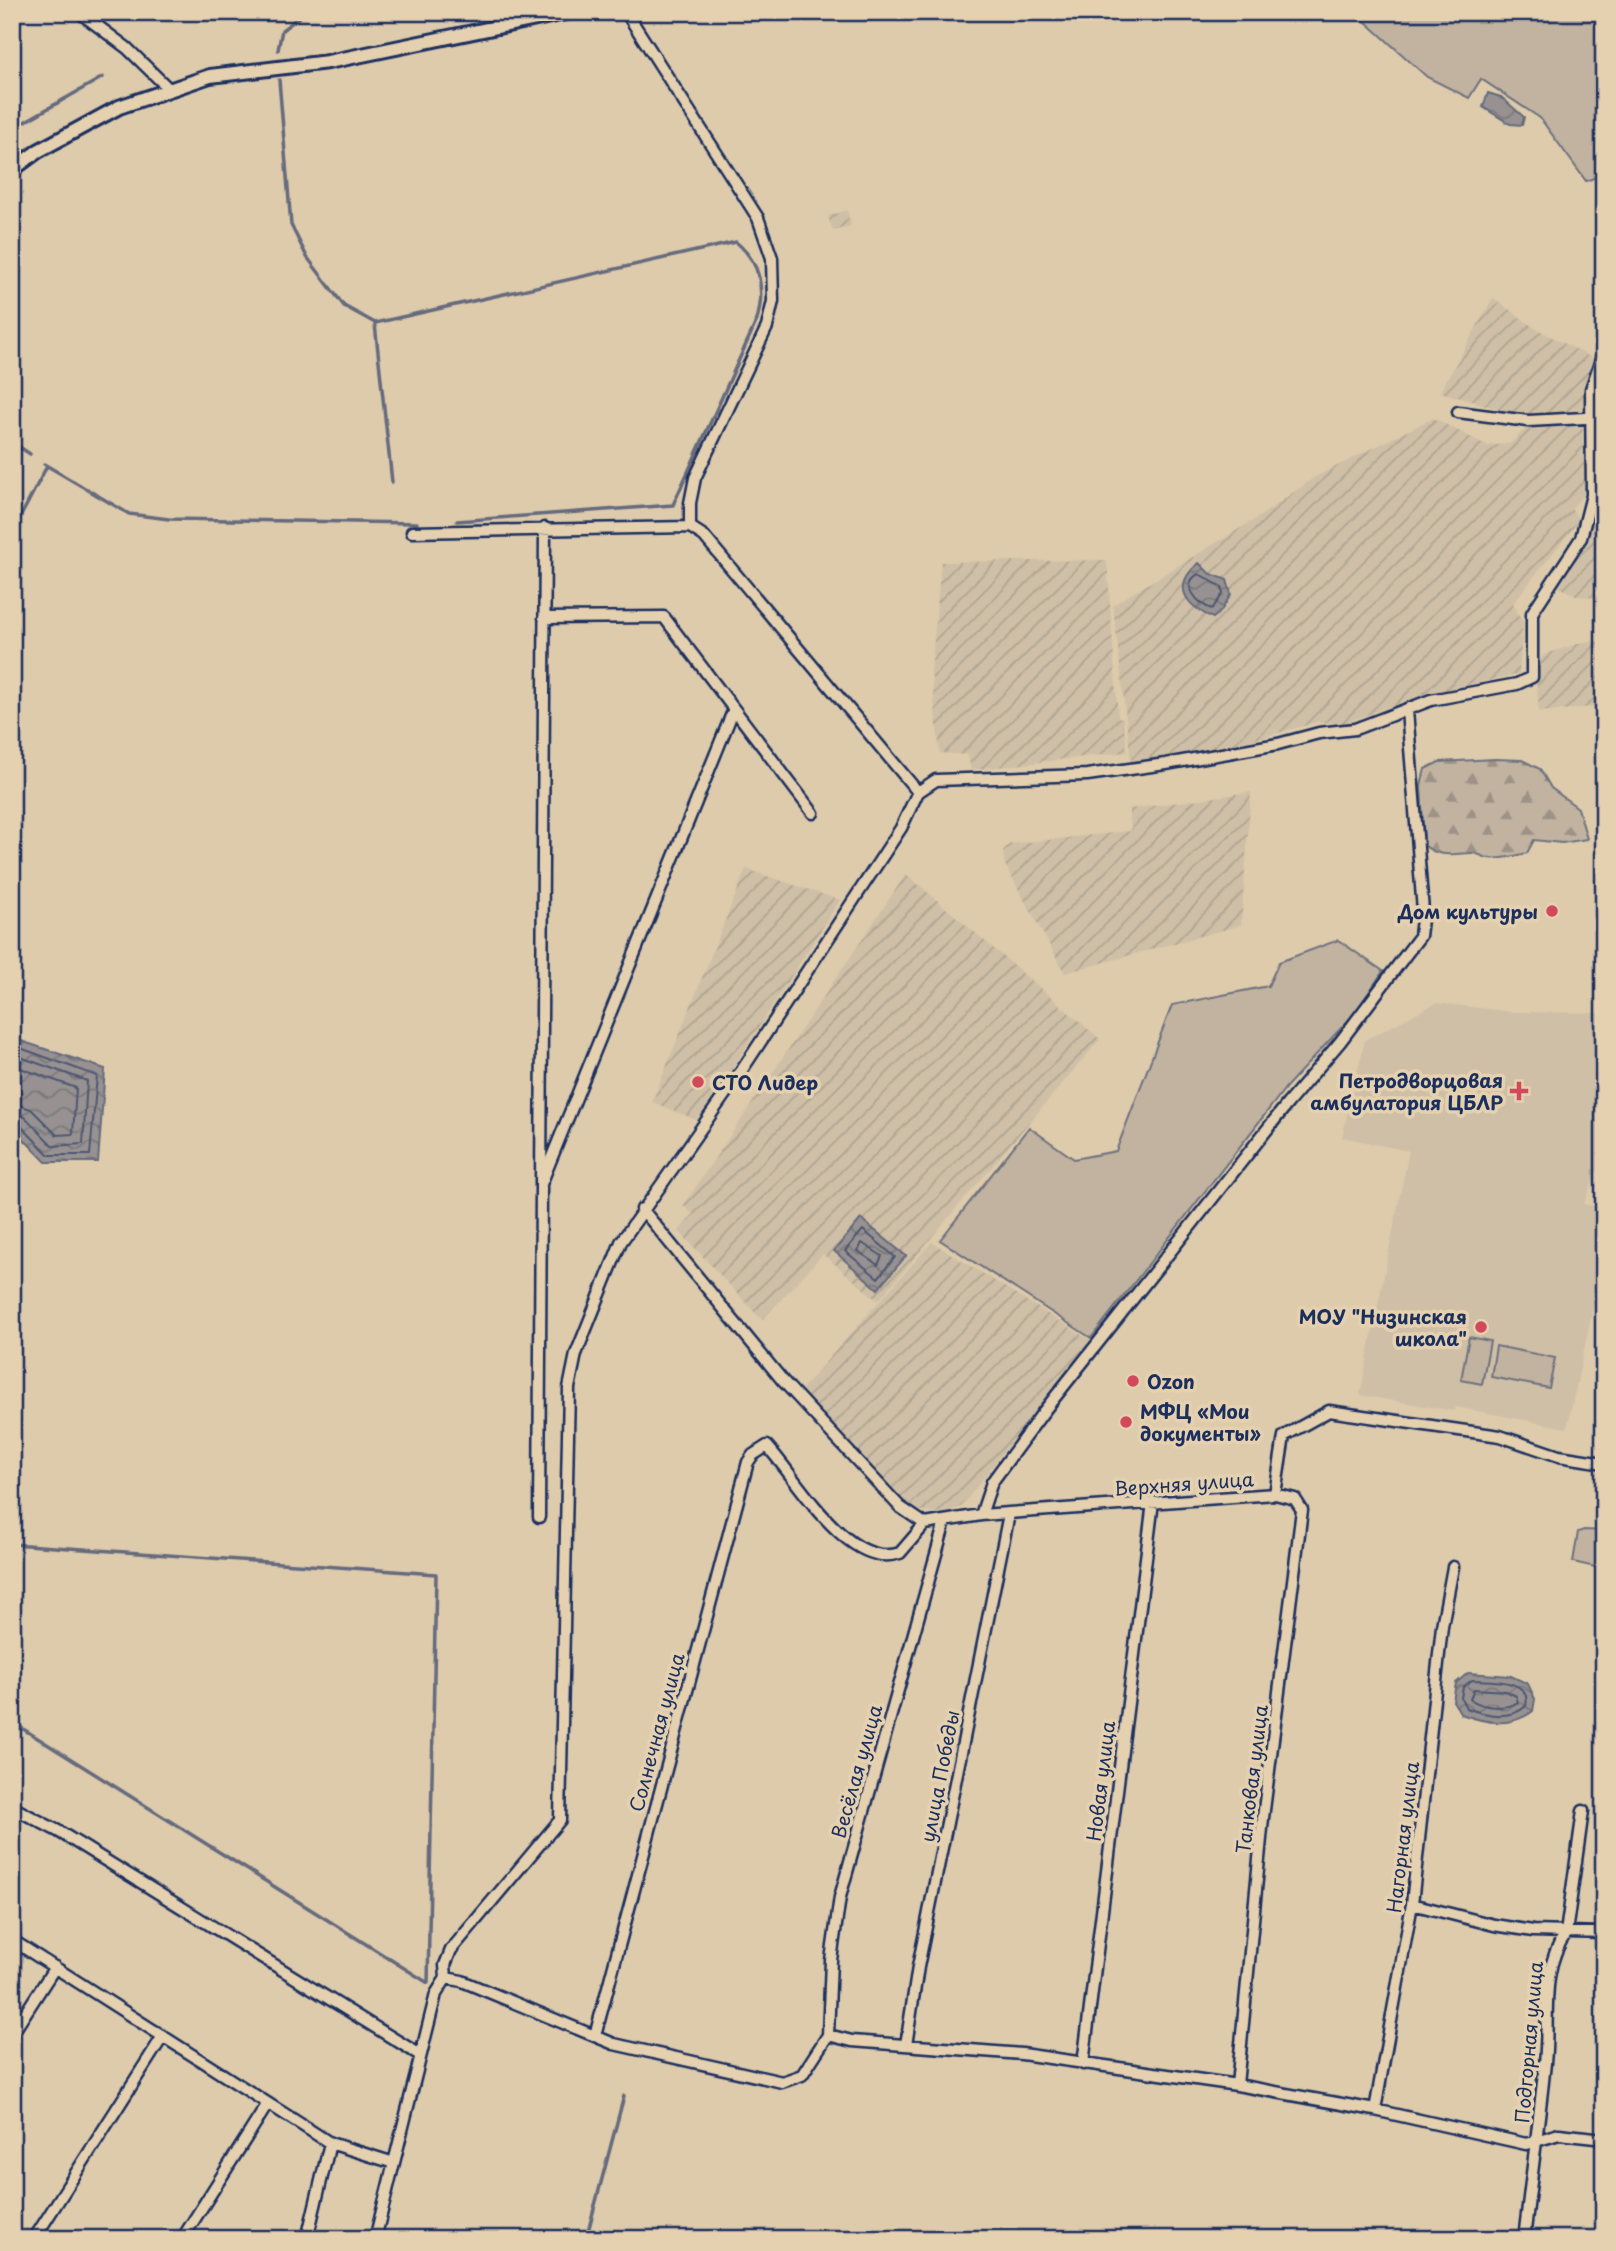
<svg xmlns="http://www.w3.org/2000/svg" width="1616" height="2251" font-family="'Playpen Sans',sans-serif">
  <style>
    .built { fill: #cebfa6 }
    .industrial { fill: url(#industrial-furrows) }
    .green { fill: #c1b3a0; stroke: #6e717f; stroke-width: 2 }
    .forest { fill: url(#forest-firs); stroke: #6e717f; stroke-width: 2 }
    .water { fill: url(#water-waves); stroke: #656a7d; stroke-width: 2 }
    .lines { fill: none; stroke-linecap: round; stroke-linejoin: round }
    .shore { stroke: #4d5772; stroke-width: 2 }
    .stream { stroke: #656a7d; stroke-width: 3.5 }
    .street-casing { stroke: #1b2f5e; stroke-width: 15 }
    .secondary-casing { stroke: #1b2f5e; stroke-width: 18 }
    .street { stroke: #e5d1af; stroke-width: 10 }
    .secondary { stroke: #e5d1af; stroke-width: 12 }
    .poi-dot { fill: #d1495b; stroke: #e5d1af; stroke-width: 2.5 }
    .labels { text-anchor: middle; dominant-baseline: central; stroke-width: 7; stroke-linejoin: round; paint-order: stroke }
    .poi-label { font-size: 19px; font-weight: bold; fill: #1b2f5e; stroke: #e5d1af; text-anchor: end }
    .street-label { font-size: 19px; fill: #1b2f5e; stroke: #e5d1af }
  </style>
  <defs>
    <pattern id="industrial-furrows" width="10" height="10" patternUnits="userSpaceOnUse" patternTransform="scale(1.75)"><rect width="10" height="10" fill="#cebfa6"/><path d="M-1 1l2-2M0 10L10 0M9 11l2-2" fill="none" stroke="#b0a491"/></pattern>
    <pattern id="forest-firs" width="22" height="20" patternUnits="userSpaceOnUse" patternTransform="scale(1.75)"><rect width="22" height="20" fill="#c1b3a0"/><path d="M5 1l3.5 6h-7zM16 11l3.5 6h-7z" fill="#9c9286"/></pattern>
    <pattern id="water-waves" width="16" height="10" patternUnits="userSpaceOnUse" patternTransform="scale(1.75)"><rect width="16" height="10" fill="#979291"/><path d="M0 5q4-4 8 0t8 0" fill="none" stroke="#7a787a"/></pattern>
  </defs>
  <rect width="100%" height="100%" fill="#ddcbac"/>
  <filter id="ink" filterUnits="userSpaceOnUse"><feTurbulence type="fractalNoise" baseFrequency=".0143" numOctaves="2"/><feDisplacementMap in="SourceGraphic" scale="14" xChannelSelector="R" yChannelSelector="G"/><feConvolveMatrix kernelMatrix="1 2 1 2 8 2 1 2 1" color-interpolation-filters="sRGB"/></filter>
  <g filter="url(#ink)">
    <!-- built -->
    <path class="built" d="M1436,1003L1514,1012L1604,1013V1154L1584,1204L1604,1209V1258L1567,1428L1456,1407L1454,1411L1360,1395L1409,1151L1342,1137L1365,1040Z"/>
    <!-- industrial -->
    <path class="industrial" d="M847,210L851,226L833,231L828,216Z
      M1493,298L1535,328L1596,360L1580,415L1524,416L1440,392Z
      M1433,418L1488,446L1511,443L1526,428L1583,426L1586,492L1571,509L1580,519L1513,603L1523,623L1519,674L1425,694L1342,724L1318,722L1230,746L1131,762L1113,605L1259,517L1315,477Z
      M1604,501V599L1578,596L1557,586L1582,547Z
      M1107,560L1118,717L1123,718L1127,752L971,770L968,755L940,753L931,672L941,562Z
      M1604,641V706L1539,712L1535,663L1546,654L1583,642Z
      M1251,792L1241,925L1065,973L1005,865L1003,850L1010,844L1131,831L1129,809Z
      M746,869L840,900L699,1121L652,1102Z
      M906,874L1100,1039L878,1301L823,1254L762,1320L679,1231L693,1214L683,1206Z
      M932,1242L1090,1340L961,1507L943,1514L917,1510L903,1504L801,1390Z"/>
    <!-- green -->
    <path class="green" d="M1355,12H1604V174L1586,181L1540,118L1481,79L1469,98L1427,77Z
      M1338,940L1383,971L1356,1012L1287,1086L1091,1338L940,1240L1029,1127L1074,1159L1116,1151L1172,1005L1268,986L1279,962Z
      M1469,1337L1490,1341L1482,1384L1461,1380Z
      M1496,1346L1555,1358L1549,1388L1491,1377Z
      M1584,1530L1604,1531V1569L1573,1562L1578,1532Z"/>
    <!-- forest -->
    <path class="forest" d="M1495,759L1522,760L1540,769L1551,788L1578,808L1587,839L1562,843L1534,840L1527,853C1515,856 1500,860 1488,858C1482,857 1479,853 1472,853C1453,853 1440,859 1424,845L1421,785L1425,769L1439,762Z"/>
    <!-- water -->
    <path class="water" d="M1488,93L1501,97L1524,117L1522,125L1510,124L1483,107Z
      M1199,563L1209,573L1227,580L1231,594L1221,611L1213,618C1185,605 1171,586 1199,563Z
      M12,1038L105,1069L98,1162H46L12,1127Z
      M861,1219L906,1256L878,1289L834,1251Z
      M1468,1673L1511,1676L1528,1684L1535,1699L1533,1711C1511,1728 1486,1723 1461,1714L1453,1701L1456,1683Z"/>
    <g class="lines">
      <!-- shore -->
      <path class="shore" d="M1199,574L1222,587L1223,594L1212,609C1198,605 1179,583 1199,574Z
        M12,1045L97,1076L90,1155H49L20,1125L12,1123
        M12,1054L87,1081L83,1144L53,1146L25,1117L12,1114
        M12,1065L76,1088L73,1134L57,1135L31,1109L12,1103
        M863,1230L895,1257L878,1278L845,1251Z
        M862,1243L882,1256L878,1265L858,1251Z
        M1472,1680C1490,1681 1532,1678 1526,1706C1510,1721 1485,1715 1466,1708L1461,1698L1463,1687Z
        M1474,1689L1506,1691L1516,1696L1518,1702C1505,1710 1483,1708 1470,1699Z"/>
      <!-- stream -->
      <path class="stream" d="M278,50L282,30L306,12
        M279,80L291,225L307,257L344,306L375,323L736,242C761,263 765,289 757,320L673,505L457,521
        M12,129L103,77
        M375,324L392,482
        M12,442L30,454
        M44,464L129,514L169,519L417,523
        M12,533L47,466
        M12,1544L436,1574L428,1983L12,1722
        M586,2239L624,2096"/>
      <!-- street casing -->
      <g class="street-casing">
        <path id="street" d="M79,12L127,48L168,88
          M626,12L758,218L772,258L773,301L767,327L695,478L690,503V527L704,536L918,792
          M1458,412L1528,421L1604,417
          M412,532L690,527
          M544,618L664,617L813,813
          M541,1184L733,711
          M642,1209L783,1381L900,1507L925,1524
          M1275,1494L1284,1436L1329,1411L1500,1436L1559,1456L1604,1463
          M981,1515L992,1482L1044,1411L1288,1103L1340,1042L1420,936L1423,911L1407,710
          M539,1517L545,528
          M12,1807L58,1831L420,2055
          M1412,1904L1494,1925L1533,1931L1604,1933
          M12,1940L330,2143L394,2163
          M446,1978L445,1965L451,1950L560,1820L569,1388L576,1354L621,1242L740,1073L901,828L918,792L936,780L1087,775L1166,764L1278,744L1319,733L1355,729L1431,700L1517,684L1532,677V613L1581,538L1592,495L1591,389L1604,351
          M12,2034L55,1967
          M828,2035L831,1960L840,1897L945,1522
          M595,2036L748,1462L753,1455L767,1446C797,1478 848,1571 900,1553L925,1524L981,1515L1275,1494L1295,1499L1302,1510L1263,1818L1237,2085
          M906,2045L918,1967L1009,1514
          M1083,2064L1153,1502
          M1375,2110L1412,1904L1442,1626L1453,1567
          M34,2239L163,2036
          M182,2239L267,2105
          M307,2239L330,2143
          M375,2239L436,1994L446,1978L462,1981L614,2044L782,2082L802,2075L828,2035L852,2041L1022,2054L1237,2085L1375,2110L1526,2144L1559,2134L1604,2139
          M1524,2239C1531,2180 1539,2121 1545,2063C1550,2018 1539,1971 1566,1933L1583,1811"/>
      </g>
      <!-- secondary casing -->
      <g class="secondary-casing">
        <path id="secondary" d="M12,170L38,151L119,107L210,76L328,62L570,12"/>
      </g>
      <!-- street -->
      <use href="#street" class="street"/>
      <!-- secondary -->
      <use href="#secondary" class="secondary"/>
    </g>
  </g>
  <!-- markers -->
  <g class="poi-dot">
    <circle cx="1552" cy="911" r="7"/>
    <circle cx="698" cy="1082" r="7"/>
    <path d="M1515.5 1080.5h7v7h7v7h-7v7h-7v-7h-7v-7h7z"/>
    <circle cx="1481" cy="1327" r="7"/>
    <circle cx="1133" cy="1381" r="7"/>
    <circle cx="1126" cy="1422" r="7"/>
  </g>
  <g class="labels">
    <!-- poi labels -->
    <g class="poi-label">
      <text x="1538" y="911">Дом культуры</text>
      <text x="1503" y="1080">Петродворцовая<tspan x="1503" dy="22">амбулатория ЦБЛР</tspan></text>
      <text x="712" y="1082" text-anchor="start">СТО Лидер</text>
      <text x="1467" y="1316">МОУ "Низинская<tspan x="1467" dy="22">школа"</tspan></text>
      <text x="1147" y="1381" text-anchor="start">Ozon</text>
      <text x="1140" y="1411" text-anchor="start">МФЦ «Мои<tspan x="1140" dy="22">документы»</tspan></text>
    </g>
    <!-- street labels -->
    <g class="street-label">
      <text transform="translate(1184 1483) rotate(-4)">Верхняя улица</text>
      <text transform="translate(656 1732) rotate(-75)">Солнечная улица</text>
      <text transform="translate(856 1771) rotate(-74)">Весёлая улица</text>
      <text transform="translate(939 1776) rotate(-79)">улица Победы</text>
      <text transform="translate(1251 1779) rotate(-83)">Танковая улица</text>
      <text transform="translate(1100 1781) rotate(-83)">Новая улица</text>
      <text transform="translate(1402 1837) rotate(-83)">Нагорная улица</text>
      <text transform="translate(1528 2042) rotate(-85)">Подгорная улица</text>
    </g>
  </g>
  <!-- margin -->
  <rect width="1616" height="2251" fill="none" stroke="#e5d1af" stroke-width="42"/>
  <rect x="21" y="21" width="1574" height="2209" fill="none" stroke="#1b2f5e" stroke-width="2.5" filter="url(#ink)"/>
</svg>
